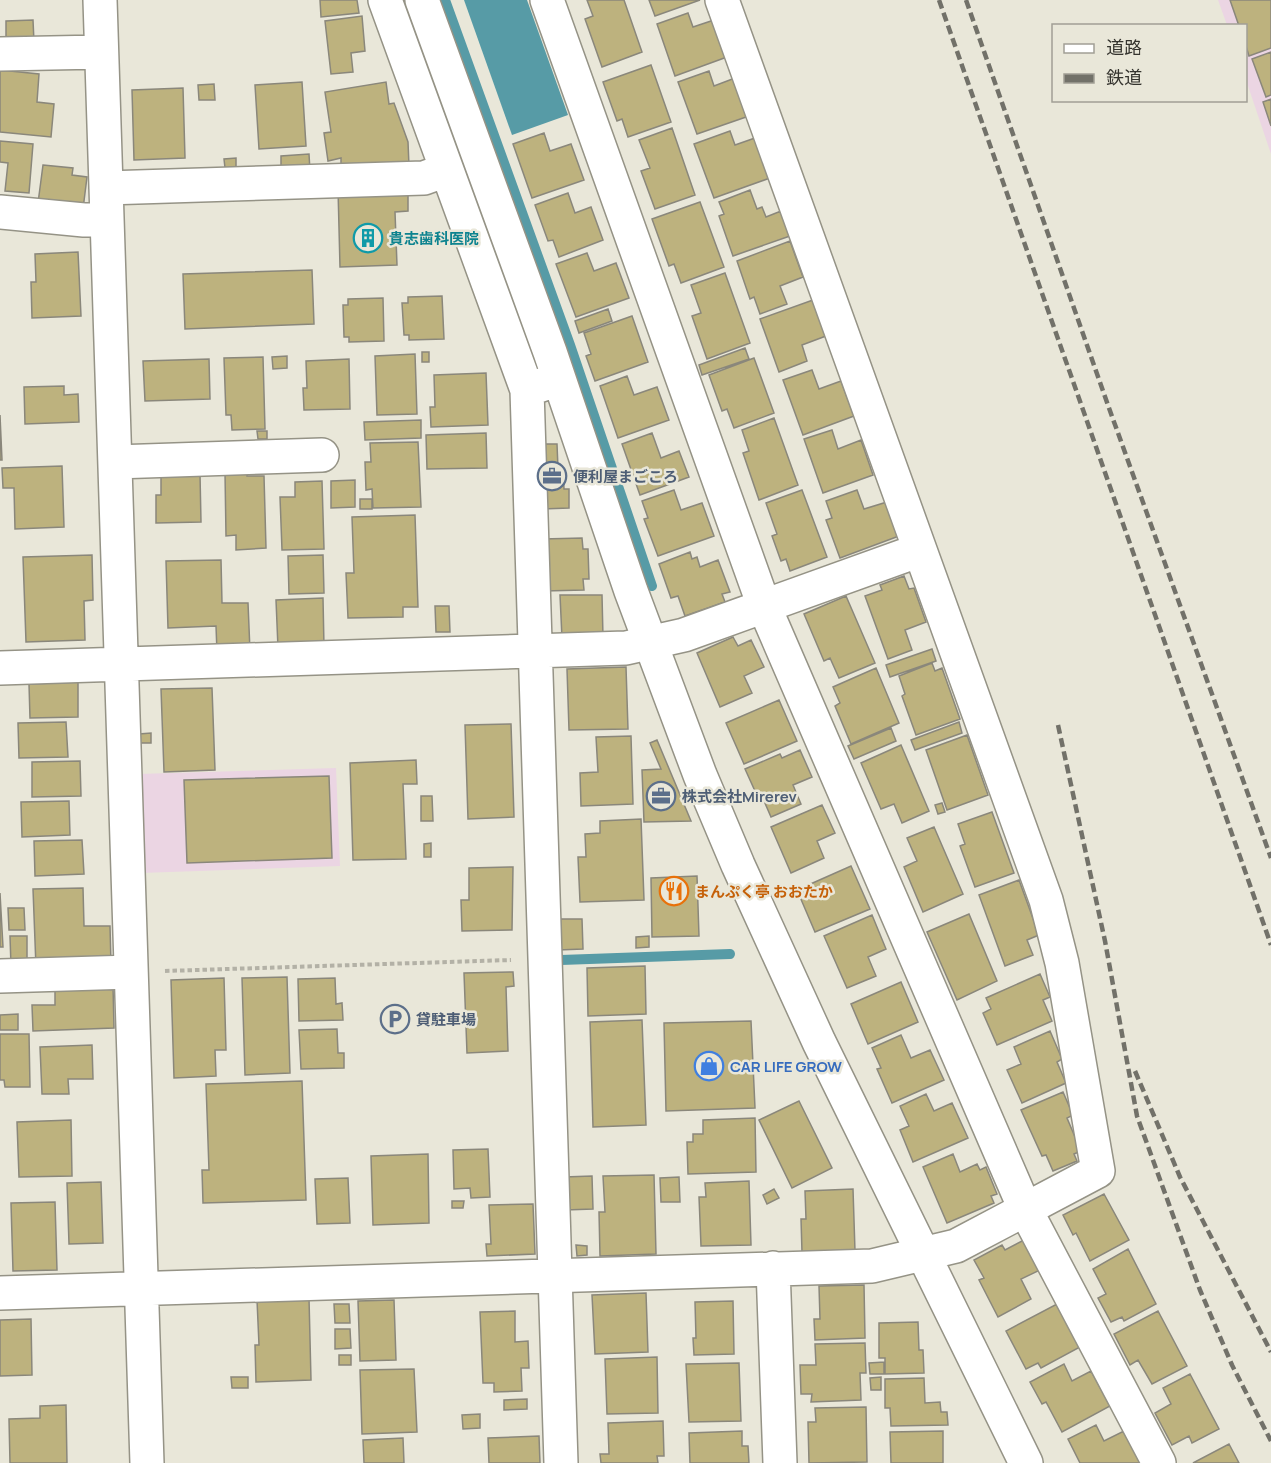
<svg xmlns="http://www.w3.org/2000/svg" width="1271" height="1463" font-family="Manrope,'Noto Sans JP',sans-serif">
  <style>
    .industrial { fill: #ebd5e3 }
    .water { fill: #579ba6 }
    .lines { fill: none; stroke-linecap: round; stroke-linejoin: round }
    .stream { stroke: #579ba6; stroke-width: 10 }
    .building { fill: #bdb27e; stroke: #8a877b; stroke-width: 1.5 }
    .minor-casing { stroke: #959386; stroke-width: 36 }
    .path { stroke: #b3b1a6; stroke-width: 4; stroke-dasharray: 4.5 3; stroke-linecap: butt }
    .minor { stroke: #fff; stroke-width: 33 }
    .rail { stroke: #727169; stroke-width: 4.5; stroke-dasharray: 9 4.5; stroke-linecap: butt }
    .labels { text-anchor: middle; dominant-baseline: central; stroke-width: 5; stroke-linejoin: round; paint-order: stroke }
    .culture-label { font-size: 15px; font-weight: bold; fill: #0d838f; stroke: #e9e7d9; text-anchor: start }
    .service-label { font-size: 15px; font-weight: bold; fill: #4e5e75; stroke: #e9e7d9; text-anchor: start }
    .food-label { font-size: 15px; font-weight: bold; fill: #c56008; stroke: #e9e7d9; text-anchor: start }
    .shop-label { font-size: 15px; font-weight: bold; fill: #366cbe; stroke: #e9e7d9; text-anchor: start }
  </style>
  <rect width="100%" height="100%" fill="#e9e7d9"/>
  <!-- industrial -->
  <path class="industrial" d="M1218,0H1271V154L1246,80V26L1227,25Z
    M336,768L340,866L141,873L138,774Z"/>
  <!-- water -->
  <path class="water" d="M464,0H527L568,115L512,135Z"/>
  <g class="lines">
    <!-- stream -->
    <path class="stream" d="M445,0L570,345L652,586
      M561,960L730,954"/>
  </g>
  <!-- building -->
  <path class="building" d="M320,0H357L359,13L321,17Z
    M587,0H624L642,52L602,67L585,19L593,16Z
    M649,0H700L655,16Z
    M1230,0H1271V48L1249,56L1246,46V26H1239Z
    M688,13L693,27L714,20L727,57L675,76L657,24Z
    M362,16L365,51L351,53L353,72L331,74L325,21Z
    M33,20L34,42H6V21Z
    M1271,52V95L1266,97L1252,59Z
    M651,65L671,122L628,137L622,119L617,121L603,82Z
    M0,70L39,74L37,102L54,104L51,137L0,132Z
    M709,71L714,86L735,78L749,116L697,134L678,82Z
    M302,82L306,146L259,149L255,85Z
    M386,82L389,104L394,103L408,142L409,166L341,168V158L328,161L324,133L331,132L325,92Z
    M214,84L215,100H199L198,85Z
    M183,88L185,158L134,160L132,90Z
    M1271,99V126L1263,102Z
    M672,128L695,195L655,209L641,171L650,168L639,140Z
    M730,131L735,145L755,138L770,178L714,198L694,144Z
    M544,133L550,151L571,144L584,180L532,198L513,144Z
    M0,141L33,144L29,193L5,191L8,163L0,162Z
    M309,154L310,171L281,173V156Z
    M236,158V167L225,168L224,159Z
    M43,165L73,168L72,175L87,177L83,209L38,203Z
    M408,186V211L395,212L397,265L340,267L338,189Z
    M750,190L757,209L762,207L766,217L781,211L790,236L733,256L719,216L724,214L719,202Z
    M568,193L575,213L591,207L603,240L559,257L553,240L548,241L535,205Z
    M700,202L724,267L681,283L674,264L669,266L652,219Z
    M790,241L803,277L780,286L787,304L760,314L754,297L750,299L737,261Z
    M78,252L81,316L32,318L31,282H36L35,254Z
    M587,253L594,271L616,263L629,298L576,317L556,264Z
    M312,270L314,324L185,329L183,274Z
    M725,273L750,343L707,359L692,316L701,313L691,285Z
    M442,296L444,339L409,340V335H404L402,303H408V297Z
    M383,298L384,341L349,342V337H344L343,305H348V299Z
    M813,300L826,336L802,345L807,361L779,372L760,319Z
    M608,309L612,321L579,333L575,321Z
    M632,316L648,362L595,381L586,356L591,354L584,333Z
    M745,348L749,359L702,375L699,365Z
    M422,352H429V362H422Z
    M415,354L417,414L377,415L375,356Z
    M287,356V368L273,369L272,357Z
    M263,357L265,429L232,430L231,415H226L224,358Z
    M754,358L774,413L734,428L727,409L722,411L709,375Z
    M209,359L210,399L145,401L143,361Z
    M349,359L350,409L304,410L303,388H307L306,361Z
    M812,370L819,389L841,381L854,416L803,435L783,380Z
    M486,373L488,425L431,427L430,407H435L434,375Z
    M627,376L634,395L657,387L669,420L618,438L600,386Z
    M64,386V395L78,394L79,422L25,424L24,387Z
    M0,415L2,460H0Z
    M774,418L798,485L759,500L743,453L749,451L742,430Z
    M421,420V438L365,440L364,422Z
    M832,430L838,449L861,440L873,475L823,493L804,439Z
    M257,431H267V439H258Z
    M486,433L487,468L427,469L426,435Z
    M652,433L661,458L679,451L689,477L640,495L622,444Z
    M418,442L421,507L373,508L372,489L366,490L365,462H371L370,443Z
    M540,444H557L558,468H563L564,489H569V508L542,509Z
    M62,466L64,527L15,529L14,488H3L2,468Z
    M247,472V476H264L266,548L236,550V535L226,536L225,473Z
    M200,474L201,522L156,523V495H161V476Z
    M355,480V507L331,508V481Z
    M322,481L324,549L282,550L280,497H295V482Z
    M674,490L681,510L702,503L714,536L658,556L644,519L648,518L642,501Z
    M802,490L827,557L790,571L786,559L781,561L772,536L777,534L766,503Z
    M857,490L864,509L887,502L899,536L840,558L826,520L832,518L826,501Z
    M360,499H372V509H360Z
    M415,515L418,607H403V617L348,618L346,573H354L352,517Z
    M582,538L583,549H588L589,579H583L584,590L544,591L543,539Z
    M690,552L692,559L697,557L700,567L718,560L730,592L722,594L725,602L685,616L678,596L671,598L659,564Z
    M92,555L93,600L84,601L85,640L26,642L23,557Z
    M323,555L324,593L289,594L288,556Z
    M221,560L222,603H248L250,651L217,652L216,626L168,628L166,561Z
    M904,576L909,589L914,588L926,622L905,630L912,650L888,659L865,596L882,590L880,585Z
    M560,595H602L603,637L562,638Z
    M846,596L875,663L839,678L830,658L824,661L804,614Z
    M323,598L324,647L278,648L276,600Z
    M435,606H449L450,632H436Z
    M733,637L738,646L751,640L764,667L744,676L752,693L720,707L697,653Z
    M932,649L936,661L890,677L886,665Z
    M932,663L935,671L942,668L960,719L916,735L902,696L905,694L899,676Z
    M626,667L628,729L569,730L567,669Z
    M876,668L899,723L851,744L835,706L840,703L833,687Z
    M78,682V717L30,718L29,684Z
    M212,688L215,770L164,772L161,689Z
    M779,700L797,741L744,764L726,723Z
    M66,722L68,757L19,758L18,723Z
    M959,722L962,733L915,750L911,740Z
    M511,724L514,817L468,819L465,725Z
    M891,728L896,741L854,759L848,746Z
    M151,733V743H140L139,734Z
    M967,735L988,795L947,810L926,750Z
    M631,736L633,804L581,806L580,773L598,772L596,737Z
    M657,740L691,821L644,822L642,770L661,769L650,743Z
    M901,745L929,811L902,823L894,804L881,809L861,763Z
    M800,750L812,777L793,785L801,804L771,817L764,801L760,802L745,769L780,754L782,758Z
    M416,760L417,784H403L406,859L353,860L350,763Z
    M80,761L81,796L32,797V762Z
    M329,776L332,858L187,863L184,780Z
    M421,796H432L433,821H421Z
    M69,801L70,835L22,837L21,802Z
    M942,803L945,812L938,814L935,805Z
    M822,805L835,833L817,841L824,858L791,873L771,827Z
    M992,812L1014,873L975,887L960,846L965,844L958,824Z
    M641,819L644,900L580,902L578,857H586L585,834L600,833V821Z
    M934,827L963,894L923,912L904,867L917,861L907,838Z
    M82,840L84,874L35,876L34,841Z
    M431,843V857H424V844Z
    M851,866L870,909L815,932L797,890Z
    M513,867L512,930L462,931L461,900H469V868Z
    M697,876L699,936L652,937L651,878Z
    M1019,880L1039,935L1027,940L1033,955L1005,966L979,895Z
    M83,888L84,926H110L111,965L36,967L33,889Z
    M0,893L3,947H0Z
    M8,908H24L25,930H9Z
    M969,914L997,981L957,1000L927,932Z
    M872,915L886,949L868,957L876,976L847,988L824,936Z
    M558,919H582L583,949L558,950Z
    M10,936H27V966H11Z
    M649,936V947L636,948V937Z
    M645,966L646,1014L588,1016L587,968Z
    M513,972L514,986L506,987L508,1051L467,1053L464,973Z
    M1040,974L1050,997L1043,1000L1052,1021L997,1045L983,1013L991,1009L986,998Z
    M287,977L290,1073L245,1075L242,978Z
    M224,978L226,1050H215L216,1076L174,1078L171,980Z
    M335,978L336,1004L342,1003L343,1020L299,1021L298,979Z
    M901,982L918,1022L868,1044L851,1004Z
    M113,986L114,1028L33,1031L32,1005H55V988Z
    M18,1014V1030H0V1015Z
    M642,1020L646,1125L593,1127L590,1022Z
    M751,1021L755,1108L666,1111L664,1023Z
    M337,1029L338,1053H344V1068L301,1069L299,1030Z
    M1050,1031L1062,1059L1057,1062L1066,1083L1022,1103L1007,1070L1021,1064L1014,1047Z
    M0,1034H29L30,1087H5L4,1080H0Z
    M901,1035L911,1058L930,1050L944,1080L892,1103L877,1069L881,1068L872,1048Z
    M92,1045L93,1079H68L69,1094H42L40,1047Z
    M302,1081L306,1200L203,1203L202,1170H209L206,1084Z
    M1063,1092L1073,1115L1067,1118L1081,1151L1074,1154L1077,1161L1053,1171L1046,1155L1042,1156L1021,1110Z
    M926,1094L934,1111L952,1103L968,1138L913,1162L900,1130L909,1126L900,1106Z
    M799,1101L832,1168L792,1188L759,1120Z
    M755,1118L756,1172L688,1174L687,1142H693V1134H703V1120Z
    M71,1120L72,1176L19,1177L17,1122Z
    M488,1149L490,1197L471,1198L470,1188L454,1189L453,1150Z
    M428,1154L429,1223L373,1225L371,1156Z
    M953,1154L960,1172L977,1164L980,1170L986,1167L997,1194L991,1196L994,1203L947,1223L923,1167Z
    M654,1175L656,1254L600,1256L599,1212H605L603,1176Z
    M592,1176L593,1209L565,1210L564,1177Z
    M679,1177L680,1202H661L660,1178Z
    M348,1178L350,1223L317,1224L315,1179Z
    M749,1181L751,1245L701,1246L699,1197H706L705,1183Z
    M101,1182L103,1243L69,1244L67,1183Z
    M774,1189L779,1198L767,1204L763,1195Z
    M853,1189L855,1251L802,1252L801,1219H806L805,1191Z
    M1104,1194L1129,1240L1090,1261L1076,1233L1073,1235L1063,1215Z
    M452,1201H464L463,1208H452Z
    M55,1202L57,1270L13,1271L11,1203Z
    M533,1204L535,1254L487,1256L486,1244H491L489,1205Z
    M1024,1240L1040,1270L1021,1279L1031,1299L998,1317L979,1280L984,1278L974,1260L1002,1245L1005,1250Z
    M576,1245L587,1246V1255L577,1256Z
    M1128,1249L1156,1304L1124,1321L1122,1317L1111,1322L1098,1298L1106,1294L1093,1269Z
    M864,1285L865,1338L815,1340L814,1319H820L819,1286Z
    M646,1293L648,1352L595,1354L592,1295Z
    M309,1298L311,1380L256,1382L255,1345H259L257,1300Z
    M394,1300L396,1360L360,1361L358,1301Z
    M733,1301L734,1354L694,1355L693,1338H696L695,1302Z
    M334,1304H349L350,1323H335Z
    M1057,1304L1080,1347L1041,1368L1038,1363L1026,1369L1006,1331Z
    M515,1311V1342L528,1341L529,1368H521L522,1391L494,1392V1383H483L480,1312Z
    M1158,1311L1187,1366L1152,1384L1138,1360L1130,1365L1114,1334Z
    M31,1319L32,1375L0,1376V1320Z
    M918,1322L919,1350H923L924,1373L885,1374V1358H879V1323Z
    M335,1329H350L351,1348L335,1349Z
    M865,1343L866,1373H860L861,1400L811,1402L812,1394H801L800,1365H816L815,1344Z
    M339,1355H351V1365H339Z
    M657,1357L658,1413L607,1414L605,1359Z
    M884,1362V1374H870L869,1363Z
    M739,1363L741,1421L689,1422L686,1364Z
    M1064,1364L1072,1381L1091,1371L1110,1406L1062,1432L1046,1402L1042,1404L1030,1382Z
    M414,1369L417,1432L362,1434L360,1370Z
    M1190,1374L1219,1429L1192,1443L1189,1436L1172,1445L1155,1413L1171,1404L1163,1388Z
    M231,1377H248V1388H232Z
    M881,1377V1390H871L870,1378Z
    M924,1378L925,1403L940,1402L941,1412H947L948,1425L891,1426L890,1408H885V1379Z
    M527,1399V1409L504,1410V1400Z
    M66,1405L67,1463H10L9,1419L40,1418V1406Z
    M866,1407L867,1462L809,1463L808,1422H816L815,1408Z
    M480,1414V1428L463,1429L462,1415Z
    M663,1421L664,1456H657L658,1463H601L600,1454H609L608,1423Z
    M1096,1425L1104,1441L1124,1431L1141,1463H1080L1068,1439Z
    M742,1431V1446H748L749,1463H690L689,1433Z
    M943,1431V1463H891L890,1432Z
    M539,1436L540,1463H489L488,1438Z
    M403,1438L404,1463H364L363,1440Z
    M1229,1444L1239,1463H1193Z"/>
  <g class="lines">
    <!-- minor casing -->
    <g class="minor-casing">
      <path id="minor" d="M100,0L147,1463
        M385,0L527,390L547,383
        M422,0L550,352L631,591L700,775L738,865L819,1042L1026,1463
        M547,0L764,606L1025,1209L1159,1463
        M0,54L101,52
        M106,188L424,178L446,170
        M0,212L84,220H107
        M527,390L561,1463
        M115,462L322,455
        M0,668L626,648L684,635L920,550
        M0,976L131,972
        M773,1268L780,1463
        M0,1293L872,1266L956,1246L1098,1171L1062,963L1046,900L722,0"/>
    </g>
    <!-- path -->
    <path class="path" d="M165,971L511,960"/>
    <!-- minor -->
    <use href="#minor" class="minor"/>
    <!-- rail -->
    <path class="rail" d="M939,0L1271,945
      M966,0L1109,408L1271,858
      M1058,725L1105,941L1137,1116L1200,1290L1232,1365L1271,1441
      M1135,1071L1180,1177L1271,1352"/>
  </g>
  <!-- icons -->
  <defs>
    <g id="building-ring" transform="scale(1.5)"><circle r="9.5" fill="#e9e7d9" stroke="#0f9aa8" stroke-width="1.5"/><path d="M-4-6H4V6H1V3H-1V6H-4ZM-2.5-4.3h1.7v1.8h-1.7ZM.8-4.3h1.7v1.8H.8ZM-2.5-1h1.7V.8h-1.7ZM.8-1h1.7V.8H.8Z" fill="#0f9aa8"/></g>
    <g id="office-ring" transform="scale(1.5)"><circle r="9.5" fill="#e9e7d9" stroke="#5c6f8a" stroke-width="1.5"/><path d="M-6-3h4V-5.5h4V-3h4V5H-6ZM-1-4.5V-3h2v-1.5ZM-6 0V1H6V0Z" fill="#5c6f8a"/></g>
    <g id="restaurant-ring" transform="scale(1.5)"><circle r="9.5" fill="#e9e7d9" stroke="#e8710a" stroke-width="1.5"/><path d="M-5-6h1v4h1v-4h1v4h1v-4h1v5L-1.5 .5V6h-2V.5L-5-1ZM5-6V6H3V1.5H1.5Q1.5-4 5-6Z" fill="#e8710a"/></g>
    <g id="parking-ring" transform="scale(1.5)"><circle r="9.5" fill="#e9e7d9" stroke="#5c6f8a" stroke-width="1.5"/><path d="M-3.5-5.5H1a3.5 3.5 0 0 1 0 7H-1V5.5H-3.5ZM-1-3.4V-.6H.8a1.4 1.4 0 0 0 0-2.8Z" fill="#5c6f8a"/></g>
    <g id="shop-ring" transform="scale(1.5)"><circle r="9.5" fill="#e9e7d9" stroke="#3f7fe0" stroke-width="1.5"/><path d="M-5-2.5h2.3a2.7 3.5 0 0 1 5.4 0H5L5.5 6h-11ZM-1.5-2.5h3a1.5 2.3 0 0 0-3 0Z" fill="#3f7fe0"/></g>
  </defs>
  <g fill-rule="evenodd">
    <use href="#building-ring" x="368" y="238"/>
    <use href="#office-ring" x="552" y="476"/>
    <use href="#office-ring" x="661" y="796"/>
    <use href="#restaurant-ring" x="674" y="891"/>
    <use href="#parking-ring" x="395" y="1019"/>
    <use href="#shop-ring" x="709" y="1066"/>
  </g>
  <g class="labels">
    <!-- culture labels -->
    <g class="culture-label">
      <text x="389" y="238">貴志歯科医院</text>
    </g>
    <!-- service labels -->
    <g class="service-label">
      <text x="573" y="476">便利屋まごころ</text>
      <text x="682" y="796">株式会社Mirerev</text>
      <text x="416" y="1019">貸駐車場</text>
    </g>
    <!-- food labels -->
    <g class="food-label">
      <text x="695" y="891">まんぷく亭 おおたか</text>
    </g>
    <!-- shop labels -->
    <g class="shop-label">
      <text x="730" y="1066">CAR LIFE GROW</text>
    </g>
  </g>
  <!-- legend -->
  <rect x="1052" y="24" width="195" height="78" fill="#e9e7d9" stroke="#a19f95" stroke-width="1.5"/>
  <rect x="1064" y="44" width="30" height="9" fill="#ffffff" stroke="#a19f95" stroke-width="1.5"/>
  <text x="1106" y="54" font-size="18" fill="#34332e">道路</text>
  <rect x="1064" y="74" width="30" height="9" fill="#727169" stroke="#a19f95" stroke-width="1.5"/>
  <text x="1106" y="84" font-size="18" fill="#34332e">鉄道</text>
</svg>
